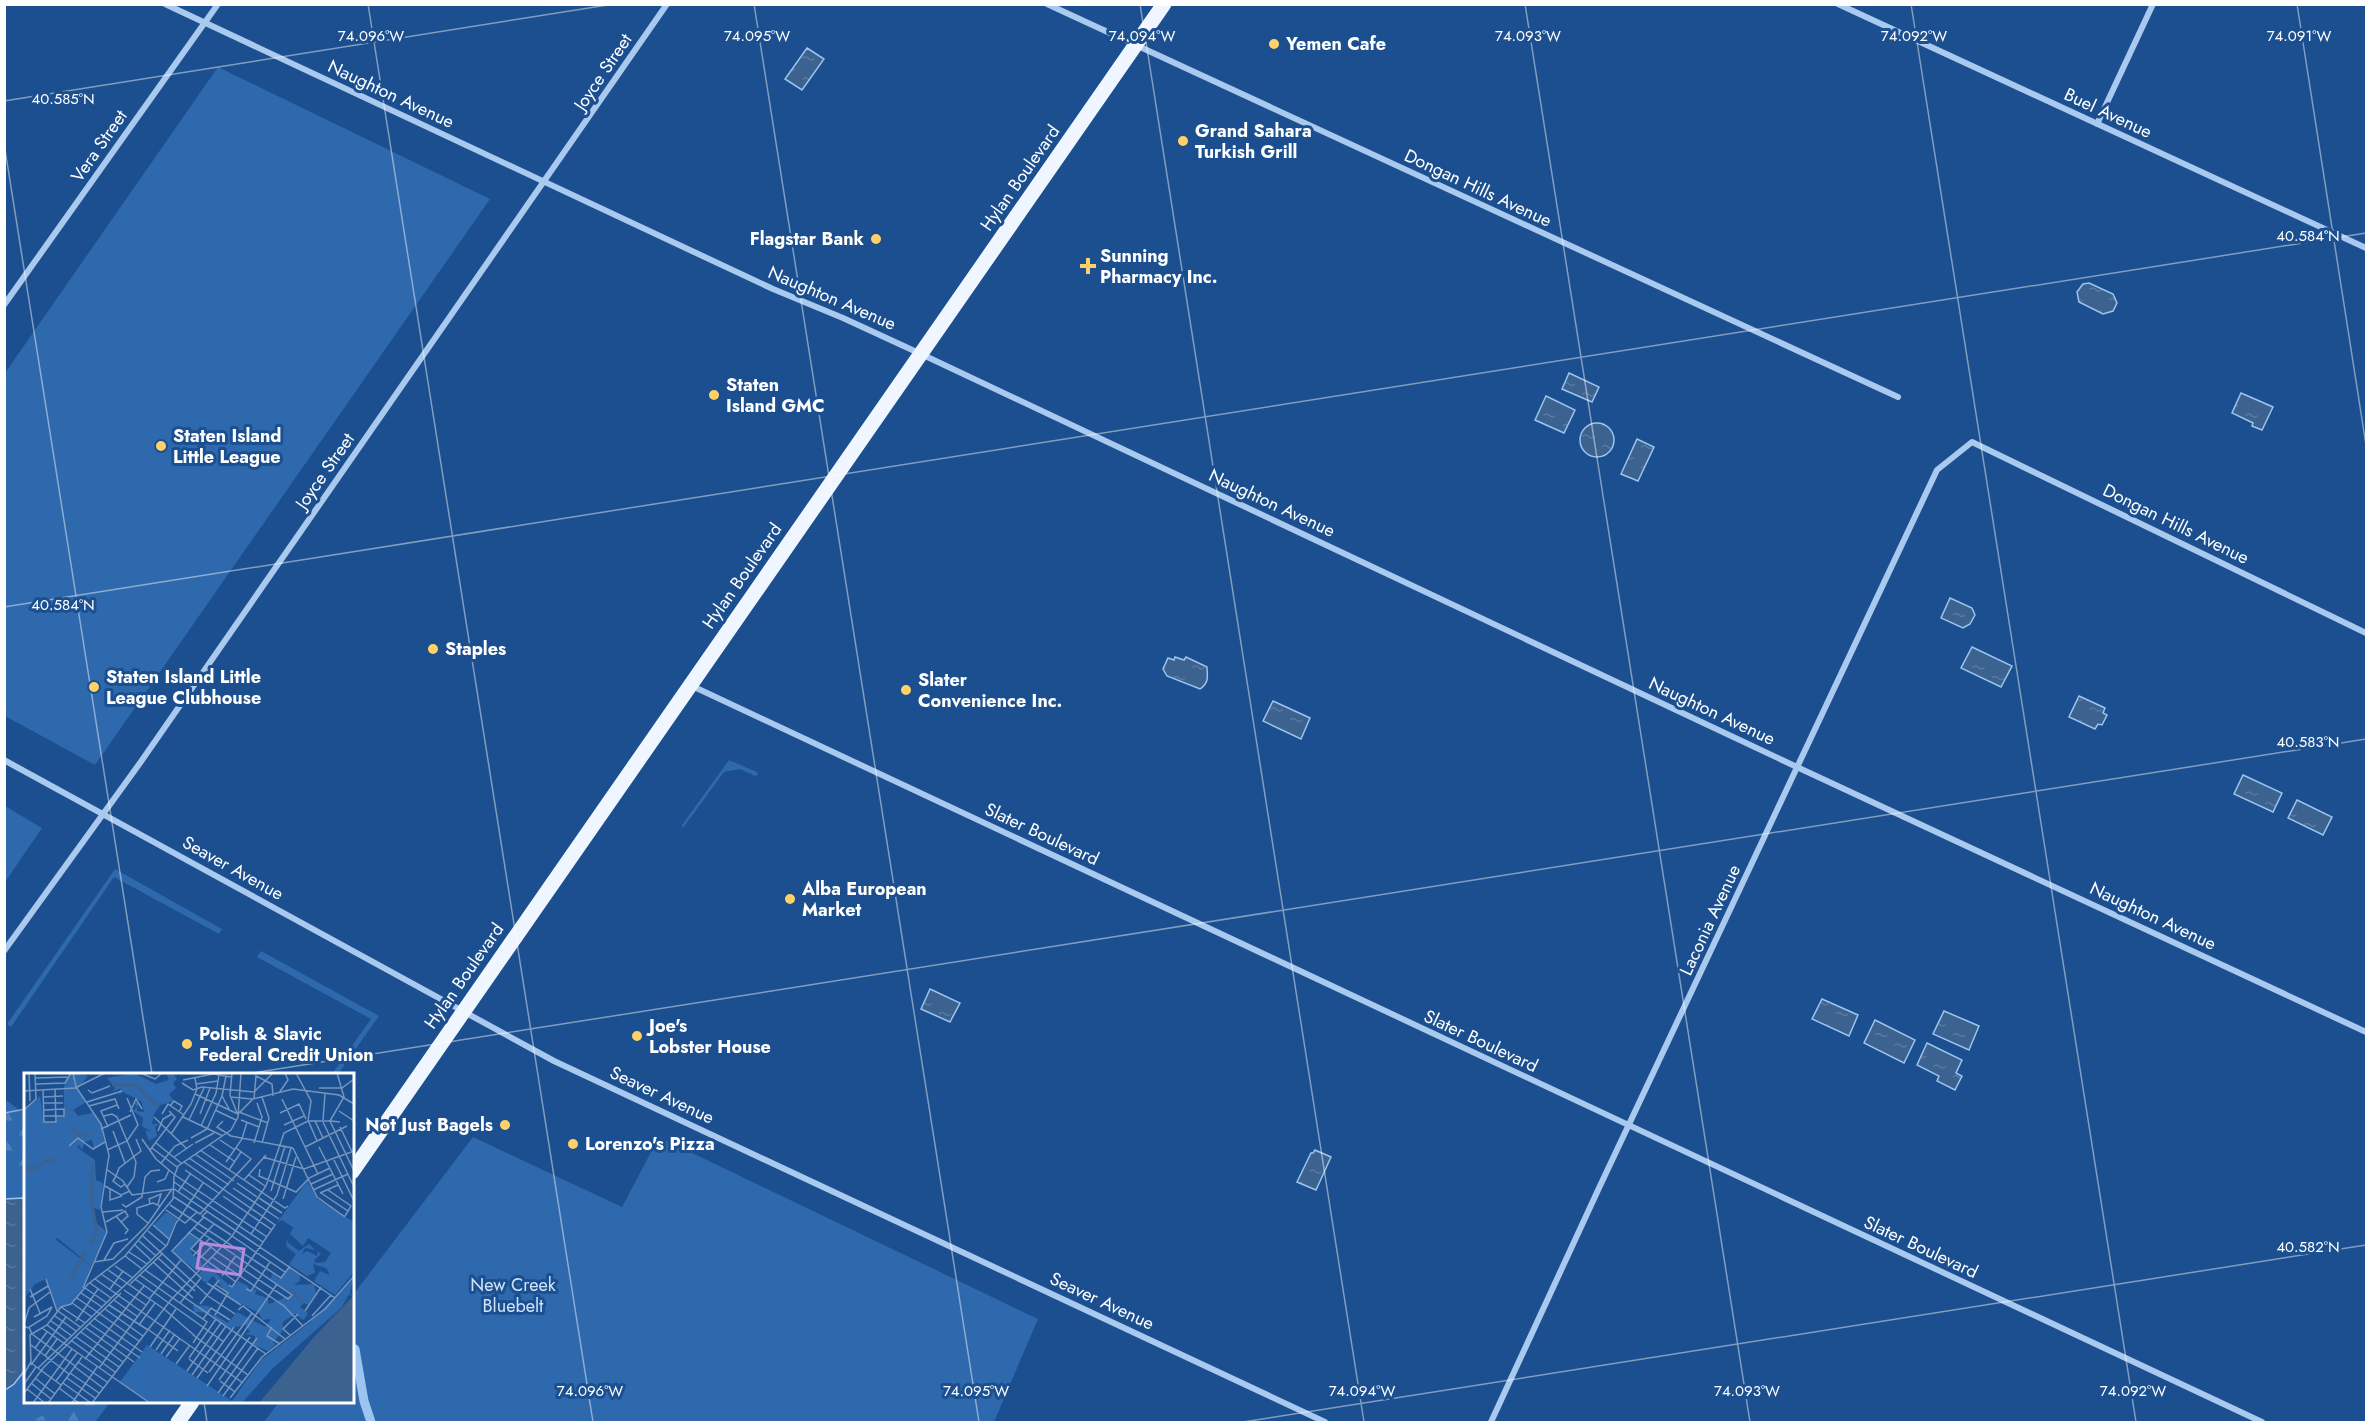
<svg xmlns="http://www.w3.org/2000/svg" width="2371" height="1427" font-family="Jost,sans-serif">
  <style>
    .green { fill: #2e69ad }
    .forest { fill: url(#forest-firs) }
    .water { fill: url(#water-ripples); stroke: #9cc4f0; stroke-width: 1.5 }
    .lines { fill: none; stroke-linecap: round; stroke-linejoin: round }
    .stream { stroke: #9cc4f0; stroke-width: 9 }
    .street { stroke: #a9c9ee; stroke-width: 6 }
    .primary { stroke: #f0f6ff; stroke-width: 15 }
    .ticks { fill: none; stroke: #fff; stroke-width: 1.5; stroke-opacity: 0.45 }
    .poi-dot { fill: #ffd166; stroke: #1b4f8f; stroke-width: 2 }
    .labels { text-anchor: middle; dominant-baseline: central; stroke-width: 6; stroke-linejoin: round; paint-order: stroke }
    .poi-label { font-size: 18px; font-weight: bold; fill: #fff; stroke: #1b4f8f; text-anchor: start }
    .street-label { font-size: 18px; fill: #fff; stroke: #1b4f8f }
    .park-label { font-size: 18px; fill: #cfe3fa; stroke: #1b4f8f }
    .inset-river { fill: none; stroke: #3c6290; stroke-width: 3 }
    .inset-road { fill: none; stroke: #7695bc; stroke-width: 1.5 }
    .view { fill: #b68bdc; fill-opacity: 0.15; stroke: #b68bdc; stroke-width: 3 }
    .inset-edge { fill: none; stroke: #fff; stroke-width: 3 }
    .ticks-label { font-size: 15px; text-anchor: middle; fill: #fff; stroke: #1b4f8f; stroke-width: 6; stroke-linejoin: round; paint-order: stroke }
  </style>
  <defs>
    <pattern id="forest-firs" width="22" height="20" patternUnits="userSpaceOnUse" patternTransform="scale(1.5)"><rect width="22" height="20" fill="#2e69ad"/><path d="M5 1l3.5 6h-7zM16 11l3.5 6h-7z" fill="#4d80b9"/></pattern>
    <pattern id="water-ripples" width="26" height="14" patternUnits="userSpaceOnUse" patternTransform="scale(1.5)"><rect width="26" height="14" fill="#3c6290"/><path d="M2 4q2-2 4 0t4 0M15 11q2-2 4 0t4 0" fill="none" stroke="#597aa1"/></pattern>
  </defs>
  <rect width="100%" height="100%" fill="#1b4f8f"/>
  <!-- green -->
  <path class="green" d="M218,67L490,199L95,765L5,716V373Z
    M729,760L757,772L758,775L755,776L740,769L724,772L683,828L682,825Z
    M5,806L42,828L5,882Z
    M115,869L222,929L219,934L114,877L11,1027L7,1024Z
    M261,951L379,1016L338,1074H332L371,1019L257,957Z
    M4,1099L25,1114L26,1402H110L95,1422H5Z
    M473,1137L622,1207L659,1137L1038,1319L994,1422H264L279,1402H352L353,1295Z"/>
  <!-- forest -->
  <path class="forest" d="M4,1099L25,1114V1168L5,1162Z
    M67,1402H110L95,1422H31Z"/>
  <!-- water -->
  <path class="water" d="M807,48L824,59L802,90L785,79Z
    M2089,283L2113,294L2117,303L2113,311L2103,314L2079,302L2077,292L2083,284Z
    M1569,373L1599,387L1592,402L1562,389Z
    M2241,393L2273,407L2262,430L2252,426L2253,423L2232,413Z
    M1546,396L1575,410L1564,433L1535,420Z
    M1580 440a17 17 0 1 1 34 0a17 17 0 1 1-34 0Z
    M1637,439L1654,447L1638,481L1621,474Z
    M1950,598L1972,608L1975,615L1970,624L1963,628L1941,618Z
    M1972,647L2012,666L2001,687L1961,668Z
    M1175,657L1184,660L1186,657L1207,667C1207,675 1210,682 1200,689L1167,676L1163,669L1168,658L1174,660Z
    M2079,696L2105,708L2103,713L2107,715L2102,725L2098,724L2095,729L2069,717Z
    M1273,701L1310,718L1301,739L1263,721Z
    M2243,775L2282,793L2273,812L2234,794Z
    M2297,800L2332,817L2323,835L2288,818Z
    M930,989L960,1003L950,1022L921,1009Z
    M1822,999L1858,1015L1849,1036L1812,1019Z
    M1944,1011L1979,1026L1969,1050L1933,1034Z
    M1875,1020L1915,1040L1904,1063L1864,1043Z
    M1927,1043L1962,1060L1956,1073L1962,1076L1955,1090L1937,1081L1939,1076L1917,1065Z
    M1315,1150L1331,1157L1316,1190L1297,1182L1311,1153H1313Z
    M23,1198L26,1199L25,1370L14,1384L5,1390V1199Z"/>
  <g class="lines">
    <!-- stream -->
    <path class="stream" d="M355,1349L364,1401L371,1422"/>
    <!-- street -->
    <path class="street" d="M165,4L773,289L843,318L921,354L1799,768L2366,1032
      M1047,4L1898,397
      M1838,4L2366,248
      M2097,124L2153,4
      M4,305L218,4
      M690,685L2262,1422
      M4,760L554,1061L1325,1422
      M4,951L140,763L667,4
      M1491,1422L1599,1188L1937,470L1972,442L2366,633"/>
    <!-- primary -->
    <path class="primary" d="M352,1172L1164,4
      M178,1422L192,1402"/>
  </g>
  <!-- ticks -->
  <path class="ticks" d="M368,4L593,1422M754,4L979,1422M1140,4L1364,1422M1525,4L1750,1422M1911,4L2136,1422M2297,4L2366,445M4,101L614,4M4,143L152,1074M4,607L2366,233M246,1074L2366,739M4,1113L26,1109M204,1402L207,1422M1243,1422L2366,1245"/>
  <!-- markers -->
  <g class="poi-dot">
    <circle cx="1274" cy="44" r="6"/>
    <circle cx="1183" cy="141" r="6"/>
    <circle cx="876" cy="239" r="6"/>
    <path d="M1085 257h6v6h6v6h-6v6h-6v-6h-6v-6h6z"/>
    <circle cx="714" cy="395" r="6"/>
    <circle cx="161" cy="446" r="6"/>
    <circle cx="433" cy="649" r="6"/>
    <circle cx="94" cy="687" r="6"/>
    <circle cx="906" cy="690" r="6"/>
    <circle cx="790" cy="899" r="6"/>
    <circle cx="637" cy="1036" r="6"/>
    <circle cx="187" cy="1044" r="6"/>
    <circle cx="505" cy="1125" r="6"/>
    <circle cx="573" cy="1144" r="6"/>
  </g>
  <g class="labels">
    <!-- poi labels -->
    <g class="poi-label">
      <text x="1286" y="44">Yemen Cafe</text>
      <text x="1195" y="131">Grand Sahara<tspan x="1195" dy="21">Turkish Grill</tspan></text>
      <text x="864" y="239" text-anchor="end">Flagstar Bank</text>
      <text x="1100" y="256">Sunning<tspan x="1100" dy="21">Pharmacy Inc.</tspan></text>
      <text x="726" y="385">Staten<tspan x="726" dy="21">Island GMC</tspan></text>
      <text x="173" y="436">Staten Island<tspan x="173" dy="21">Little League</tspan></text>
      <text x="445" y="649">Staples</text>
      <text x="106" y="677">Staten Island Little<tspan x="106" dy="21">League Clubhouse</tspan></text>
      <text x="918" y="680">Slater<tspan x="918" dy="21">Convenience Inc.</tspan></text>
      <text x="802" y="889">Alba European<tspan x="802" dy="21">Market</tspan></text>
      <text x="649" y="1026">Joe's<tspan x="649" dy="21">Lobster House</tspan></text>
      <text x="199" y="1034">Polish &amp; Slavic<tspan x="199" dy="21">Federal Credit Union</tspan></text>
      <text x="493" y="1125" text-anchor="end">Not Just Bagels</text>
      <text x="585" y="1144">Lorenzo's Pizza</text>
    </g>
    <!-- street labels -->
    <g class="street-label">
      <text transform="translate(603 72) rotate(-56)">Joyce Street</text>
      <text transform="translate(391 94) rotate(25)">Naughton Avenue</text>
      <text transform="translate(2108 113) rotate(25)">Buel Avenue</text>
      <text transform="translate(99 146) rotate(-55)">Vera Street</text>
      <text transform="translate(1020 178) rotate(-55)">Hylan Boulevard</text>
      <text transform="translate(1478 188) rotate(25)">Dongan Hills Avenue</text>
      <text transform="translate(832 298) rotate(23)">Naughton Avenue</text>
      <text transform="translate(325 471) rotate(-55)">Joyce Street</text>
      <text transform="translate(1272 503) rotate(25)">Naughton Avenue</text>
      <text transform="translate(2176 524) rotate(26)">Dongan Hills Avenue</text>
      <text transform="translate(742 576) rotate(-55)">Hylan Boulevard</text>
      <text transform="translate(1712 711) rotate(25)">Naughton Avenue</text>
      <text transform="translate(1042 834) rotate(25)">Slater Boulevard</text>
      <text transform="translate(233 868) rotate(29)">Seaver Avenue</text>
      <text transform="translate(2153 916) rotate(25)">Naughton Avenue</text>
      <text transform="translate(1710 920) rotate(-65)">Laconia Avenue</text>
      <text transform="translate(464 976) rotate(-55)">Hylan Boulevard</text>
      <text transform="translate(1481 1041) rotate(25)">Slater Boulevard</text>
      <text transform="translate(662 1095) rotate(25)">Seaver Avenue</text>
      <text transform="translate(1921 1247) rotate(25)">Slater Boulevard</text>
      <text transform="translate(1102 1301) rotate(25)">Seaver Avenue</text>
    </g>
    <!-- park labels -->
    <g class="park-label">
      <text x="513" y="1285">New Creek<tspan x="513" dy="21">Bluebelt</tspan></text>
    </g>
  </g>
  <!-- overview -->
  <g transform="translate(24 1073)">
    <rect width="330" height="330" fill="#1b4f8f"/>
    <path d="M63,0L53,14L62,29L49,37L54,43L69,40L77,52L80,69L70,76L68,66L63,69L57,65L47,70L71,87L72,107L79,110L76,137L67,134L72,150L83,159L67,193L11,146L0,161V40L13,27L20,50H32L40,43V17ZM283,108L293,126L330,149V199L311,222L290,208L296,198L306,202L302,195L289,191L291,200L283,203L265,191L272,181L263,174L265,187L262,168L265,165L271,169L265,165L263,169L275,178L285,171L291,177L281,175L278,181L283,178L293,183L294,178L297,181L290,187L292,190L301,189L307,180L258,147L253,150ZM142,139L153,146L145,166L130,152ZM164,160L175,167L166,176L169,183L176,185L178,193L173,198L149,179ZM183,192L208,215L214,208L224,213L226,219L233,215L231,221L243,225L245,231L268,222L246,206L249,200L255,206L265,195L276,202V208L270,212L290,211L292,220L284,232L280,230L276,234L284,240L282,244L279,247L271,241L259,249L258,259L249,269L252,271L244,278L230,272L231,263L221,261L226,259L222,252L206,255L190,245L183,252L190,244L188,240L170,239L169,232L185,233V238L204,250L213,239L241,254L247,246L238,247L235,240L206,225L189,203L182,210L179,208L175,201ZM330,204L326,220L330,225L325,221L317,235L248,296L218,330H127L96,309L123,272L208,328L237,287L285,250Z" fill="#2e69ad"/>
    <path d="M47,0L64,3L48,24L54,27L55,21L62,29L49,37L54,43L69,40L77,52L80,69L70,76L68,66L61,68L58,77L54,71L48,120L39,138L45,155L33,158L36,166L27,164L13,142L2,159L11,191L22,206L11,211L2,223L0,134L4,133V125L1,123L0,131V73L4,72L0,70V49L6,55H15L17,46L10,45L12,36L3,41V45L0,38L16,23L20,49H32V44L40,43V13ZM110,0L132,11L145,7L142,0H149L153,6L149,10L152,15L145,21L150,28L136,32L130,41L128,51H136L131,54L133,63L125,68L121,57L128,59L118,53L119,45L109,38L113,34L110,30H114L113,38L120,39L117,28L99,19L94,22L97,15L88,19L91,15L83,5ZM300,134L330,149L326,177L312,164L321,160L320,152ZM279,147L280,152L293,153L284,156L291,160L294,171L284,165L279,173L266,161L269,155L276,157L279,154L275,149ZM123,272L145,287L137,298L130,299L126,293L122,295L114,290Z" fill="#2e69ad"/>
    <path d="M293,155L295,157L313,162L291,166V160L284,156ZM212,213L239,229L234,237L209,222L207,219Z" fill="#2e69ad"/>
    <path d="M14,141L30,153L32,167L67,193L58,217L47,230L33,237L24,209L0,181V161Z" fill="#2e69ad"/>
    <path d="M330,222V330H235L290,264Z" fill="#3c6290"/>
    <path class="inset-river" d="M88,12H111L135,34M48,55L54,62H67M5,99V94L11,96L22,88H31L30,85M67,130L69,89M66,172L73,159L68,132M47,206L61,179M266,216L279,229"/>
    <path class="inset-road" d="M5,0L6,28M49,0L52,14L77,51L85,82L77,134L83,159L59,215M116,0L131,6L138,0M208,0L206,22L213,40M272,0L287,28L284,48M202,3L198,23L205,36M12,5L45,4M159,7L189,1L207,4M158,10L169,17L178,14L230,19L249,0M12,11L41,10L47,0M172,11L194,8M295,15H318L330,6M19,17L20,49H32L31,17M64,17L68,20L86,13M0,18L51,15L81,0M255,20L264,7L261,0M171,21L214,41L229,26L269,16L315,22L330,31M20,24L39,23M206,24L228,26M230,26L232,3L248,11L249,23M258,26L294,101M63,29L98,18M20,30H39M65,33L91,26L95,36M146,33L150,28L158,33L155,39M0,37L12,26L11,0M20,37L40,36V43H20M191,37L212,47M315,38L330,48M106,39L112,26L118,36M215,39L244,50M256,40L275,31L282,46M138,41L144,31L160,42M176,41L186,15M80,43L88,41L93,44L112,89L110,104L103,114M130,44L162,75M159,44L199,63M165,47L180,15M217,47L235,54M284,47L293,68M299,47L301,21M199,48L193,54L207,63L269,75M291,48L299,65M306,48L320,24L313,0M299,49L330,114M316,49L306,48L330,98M260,52L280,43M177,53L192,20L195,2M84,54L77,38L93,32M316,54L330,83M77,56L107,42M183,56L198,23M89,58L101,90M134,58L139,46L148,41M147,61L167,31L173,16L171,5M167,65L183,56M118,66L132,86L151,102L243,164M196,67L211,77M132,70L157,90M171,70L190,60M230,70L238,44L233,30M238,70L245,45L238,24M186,72L210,88M45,73L54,65L69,76L81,69M281,74L323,53M295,74L319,121M128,75L153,94M269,75L293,124L321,144M83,77L103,68L114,52L103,25M126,77L151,44L145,38M176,77L261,135L264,133M171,81L210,108M150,84L169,71M239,84L280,96L330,78M165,85L205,112M310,87L329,126M160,89L251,152L208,214L205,212M202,89L218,66L223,49M137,90L151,73L164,67M82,96L99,108L108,122L150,116L311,225M236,96L235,103L272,119L285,105L306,95M161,97L196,121M205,97L217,79M225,102L241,113M92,103L95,95L117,78L112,66M92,103L89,108L97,114L101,111M220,107L242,82M133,109L141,106L145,97M150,109L239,169M213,110L233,124M287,111L309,101M81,113L97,122L106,118M86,115V127L98,123M209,115L255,146M289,117L324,101M304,117L327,133L321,143M247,118L261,73M154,119L167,100M296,120L314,112M297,120L324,138M199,123L248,157M150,124L176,141L227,86L212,75M235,125L258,140M259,126L272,84M98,131L102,134L118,124L121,104L127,98L136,97M126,131L125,126L137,121L134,131M146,132L257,205L266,193M142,137L161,150L173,139M79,139L99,137M183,139L178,143L207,162M92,143L104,157L101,161M82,149L101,138L104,143L97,149M124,150L113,141V135L129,130L136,133M190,151L167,176L212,209M129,152L146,167M169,154L211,182M124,158L142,173M164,159L170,163L187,174L193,179L208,189L264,226L268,222L212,183L211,184L208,188V189H207L203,196L200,200L198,203M227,161L253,122L267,75M119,163L184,223L211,241M208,163L261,199M115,168L132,183M111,172L127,187M105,179L123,191M101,183L118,196M169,183L186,165M188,184L260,233L279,253M134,185L171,218M80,187L90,170L104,166M173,188L187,174M70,189L89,186L123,152L148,116M129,189L169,225M91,193L109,205M84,197L140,236M121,197L242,281M77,201L98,215M116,202L183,249L169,270M22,206L33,238M71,206L219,310M111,206L200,269M66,210L87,225M183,210L217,232M106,211L139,180M61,215L83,230M6,216L16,240M86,216L99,198M222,216L227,218L246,189M100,217L122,232M57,220L78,234M6,224L24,213M53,225L115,268M125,226L157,187M90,227L114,244M48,230L68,244M156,230L177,205L148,178L180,144M176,231L195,207M85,232L124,257M37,234L61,250M81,236L119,263M140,236L171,263M214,237L219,233L261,266M34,238L56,254M281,238L297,214M191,242L204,220L192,212M31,243L52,258M288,243L307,222M10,244L28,234M71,246L118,279M179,246L187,235L206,247M27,248L48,263M52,248L74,216M0,251L5,235L26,219M66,251L116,285M23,252L43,267M115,252L131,230M0,253L4,255L23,243L28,234M5,254L8,261L51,293M248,254L243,263L256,271M18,255L126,330M62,255L110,289M125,257L154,278M57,259L99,289M169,262L224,302L238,284L301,236L330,203M266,262L259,256L274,241M52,264L95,294M48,268L91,299M7,272L45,301M126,274L152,236M11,275L23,259M132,277L146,257M137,281L151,261M21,283L33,266M142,284L156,265M165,285L192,246M61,286L120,213M165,286L184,300M54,289L83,309M7,290L37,312M152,291L166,272M7,292L42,244M51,294L79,315M14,295L143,172L152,150L179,110M75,295L126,227M163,298L197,250M185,299L228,240M46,300L75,320M0,301L7,289L6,262L23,252L37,234L47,231L64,211L101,183L149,126L150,104L154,93L207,57L214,44L217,0M168,302L202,253M11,305L31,321M43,305L71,325M173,305L210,254M195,307L226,264M32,308L53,280M196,308L211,319M7,310L27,326M39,310L67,330M0,311L12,294M183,313L253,211M35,315L55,330M3,316L21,330M0,320L20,294L97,220M194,320L233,265M199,323L234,275M206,325L224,302M9,330L48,276M24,330L58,284M48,330L73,294M68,330L146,228L208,163L242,113L260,60L284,48H306"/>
    <path class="view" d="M177,170L220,176L216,202L173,195Z"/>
    <rect width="330" height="330" class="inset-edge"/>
  </g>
  <g class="ticks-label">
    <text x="371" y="41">74.096°W</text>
    <text x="757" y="41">74.095°W</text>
    <text x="1142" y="41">74.094°W</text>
    <text x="1528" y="41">74.093°W</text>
    <text x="1914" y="41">74.092°W</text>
    <text x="2299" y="41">74.091°W</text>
    <text x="63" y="104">40.585°N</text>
    <text x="2308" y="241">40.584°N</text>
    <text x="63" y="610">40.584°N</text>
    <text x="2308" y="747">40.583°N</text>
    <text x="2308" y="1252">40.582°N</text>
    <text x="590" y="1396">74.096°W</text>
    <text x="976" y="1396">74.095°W</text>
    <text x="1362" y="1396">74.094°W</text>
    <text x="1747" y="1396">74.093°W</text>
    <text x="2133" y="1396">74.092°W</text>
  </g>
  <!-- border -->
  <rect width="2371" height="1427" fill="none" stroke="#ffffff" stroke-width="12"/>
</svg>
